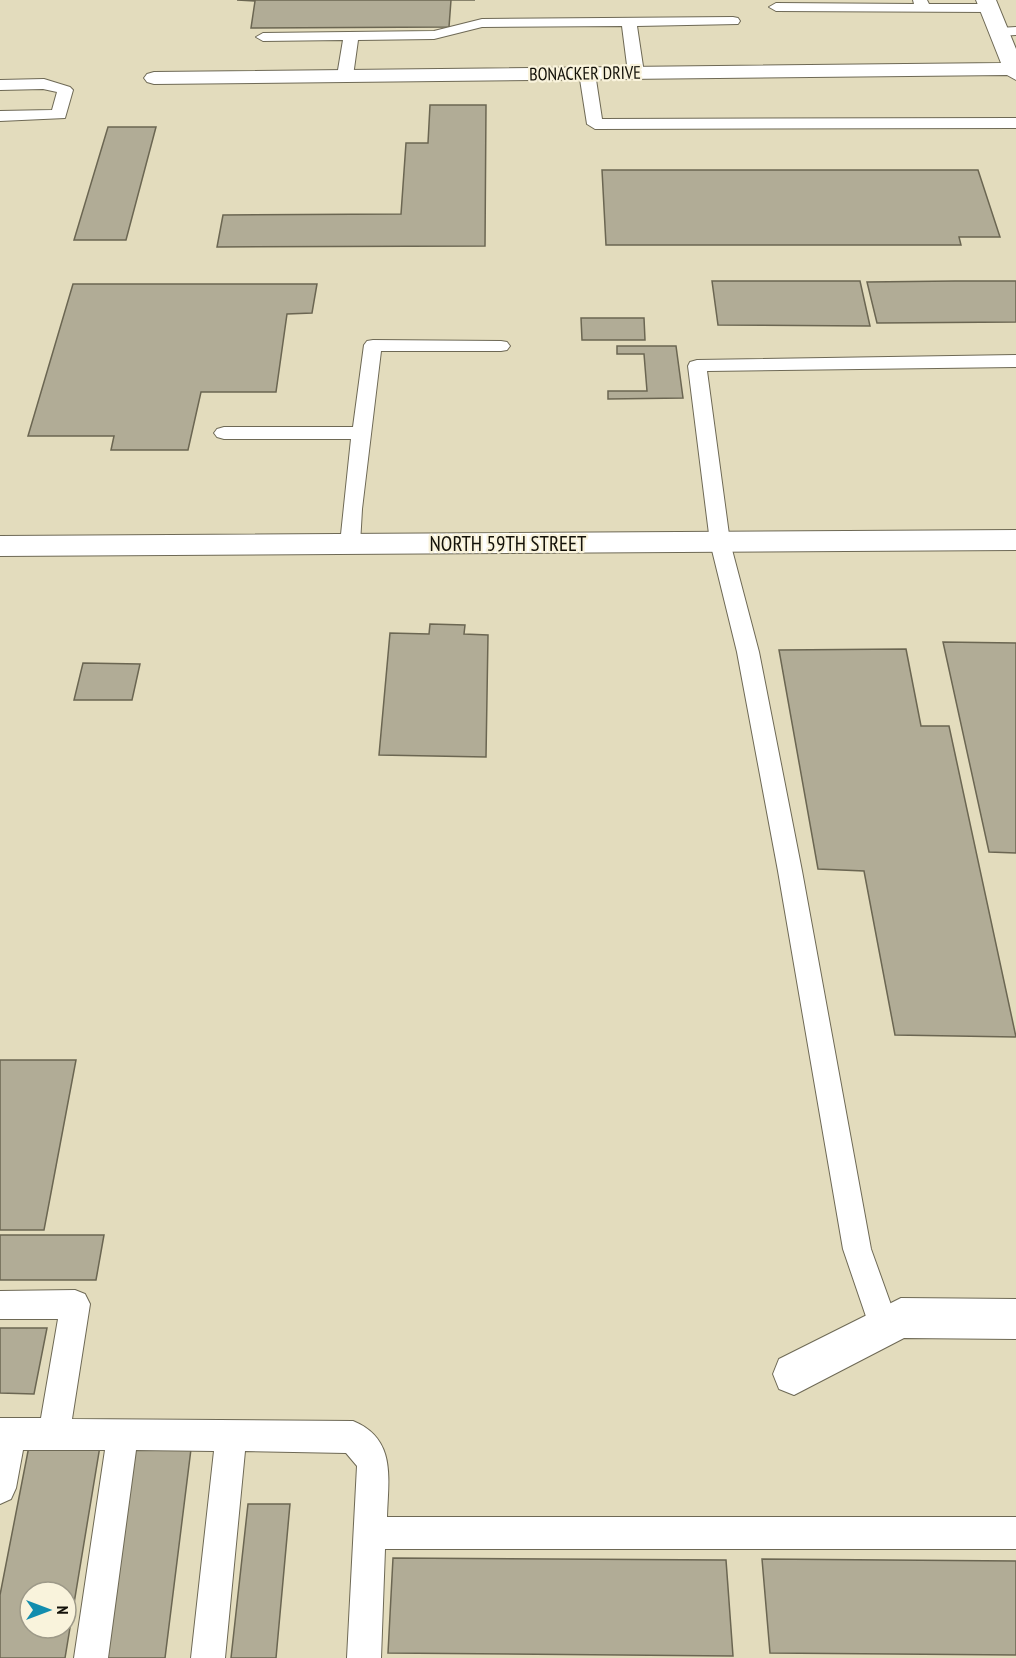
<svg xmlns="http://www.w3.org/2000/svg" width="1016" height="1658" font-family="'PT Sans Narrow',sans-serif">
  <style>
    .built { fill: #e3dcbd; fill-rule: evenodd }
    .building { fill: #b1ac96; stroke: #6b6652; stroke-width: 1.5; fill-rule: evenodd }
    .lines { fill: none; stroke-linecap: round; stroke-linejoin: round }
    .lane-casing { stroke: #6e6955; stroke-width: 2 }
    .street-casing { stroke: #6e6955; stroke-width: 2 }
    .lane { fill: #fff; fill-rule: evenodd }
    .street { fill: #fff; fill-rule: evenodd }
    .labels { text-anchor: middle; dominant-baseline: central; stroke-width: 4.5; stroke-linejoin: round; paint-order: stroke }
    .far-street-label { font-size: 18px; fill: #131109; stroke: #f9f3dc }
    .street-label { font-size: 21px; fill: #131109; stroke: #f9f3dc }
  </style>
  <rect width="100%" height="100%" fill="#ebe6cf"/>
  <!-- built -->
  <path class="built" d="M0,0H1016V1658H0ZM30,1592H66V1628H30Z"/>
  <!-- building -->
  <path class="building" d="M237,0H475H451L449,27L251,28L255,1Z
    M430,105H486L485,246L217,247L223,215L401,214L406,143H428Z
    M108,127H156L126,240H74Z
    M602,170H978L1000,237H959L961,245H606Z
    M712,281H860L870,326L718,325Z
    M955,281H1016V322L877,323L867,282Z
    M73,284H317L312,313L287,314L276,392H201L188,450H111L114,436H28Z
    M581,318H644L645,340H582Z
    M617,346H676L683,398L608,399V391H647L644,354H617Z
    M430,624L465,625L464,634L488,635L486,757L379,755L390,633L429,634Z
    M943,642L1016,643V853L989,852Z
    M906,649L921,726H949L1016,1037L895,1035L864,871L818,869L779,650Z
    M83,663L140,664L132,700H74Z
    M0,1060H76L44,1230H0Z
    M0,1235H104L96,1280H0Z
    M0,1328H47L34,1394L0,1393Z
    M136,1440L192,1441L165,1658H107Z
    M29,1446H100L65,1658H0V1595ZM30,1592H66V1628H30Z
    M248,1504H290L276,1658H231Z
    M393,1558L726,1560L733,1656L388,1653Z
    M762,1559L1016,1561V1655L770,1653Z"/>
  <g class="lines">
    <!-- lane casing -->
    <g class="lane-casing">
      <path id="lane" d="M913,0H927L929,4H989L996,8L989,12L776,11L769,7L776,3L914,4Z
        M733,17L738,18L740,21L738,24L637,26L644,73L636,78L628,73L622,26L482,27L434,39L358,40L353,76L345,81L337,76L343,40L263,41L256,37L263,33L434,31L482,19Z
        M1016,27V35L999,36L992,32L999,28Z
        M587,68L595,73L602,119L1016,118V128L595,129L587,124L579,73Z
        M44,79L70,87L73,90L65,118L0,121V111L52,110L57,92L43,89L0,90V80Z
        M373,340L501,341L507,342L510,346L507,350L501,351H381L362,509L360,544L357,549L350,551L343,549L340,544L351,439H224L217,437L214,433L217,429L224,427H353L364,345L367,341Z
        M1016,355V367L707,371L730,542L759,652L802,871L871,1249L899,1327L895,1337L884,1342L873,1337L843,1249L778,871L737,652L710,542L688,366L690,362L697,360Z
        M75,1290L85,1294L90,1304L72,1419L353,1421C397,1439 388,1479 387,1517H1016V1549H385L381,1658H347L357,1466L346,1453L245,1451L225,1658H191L214,1451L136,1450L108,1658H74L105,1450H23L16,1488L11,1499L0,1504V1418H41L58,1319H0V1291Z"/>
    </g>
    <!-- street casing -->
    <g class="street-casing">
      <path id="street" d="M976,0H996L1016,49V80L1007,75L154,84L147,82L144,78L147,74L154,72L1001,63Z
        M1016,530V550L0,556V536Z
        M901,1298L1016,1299V1339L904,1338L794,1395L779,1389L773,1374L779,1359Z"/>
    </g>
    <!-- lane -->
    <use href="#lane" class="lane"/>
    <!-- street -->
    <use href="#street" class="street"/>
  </g>
  <g class="labels">
    <!-- far-street labels -->
    <g class="far-street-label">
      <text transform="translate(585 73) rotate(-1)">BONACKER DRIVE</text>
    </g>
    <!-- street labels -->
    <g class="street-label">
      <text x="508" y="543">NORTH 59TH STREET</text>
    </g>
  </g>
  <!-- north arrow -->
  <g transform="translate(48 1610) rotate(90)"><circle r="28" fill="#f9f3dc" stroke="#9d9988" stroke-width="1.5"/>
  <path d="M0-4.5L10 22L0 15L-10 22Z" fill="#128dae"/>
  <text y="-9" font-size="16" font-weight="bold" text-anchor="middle" fill="#131109">N</text>
  </g>
</svg>
